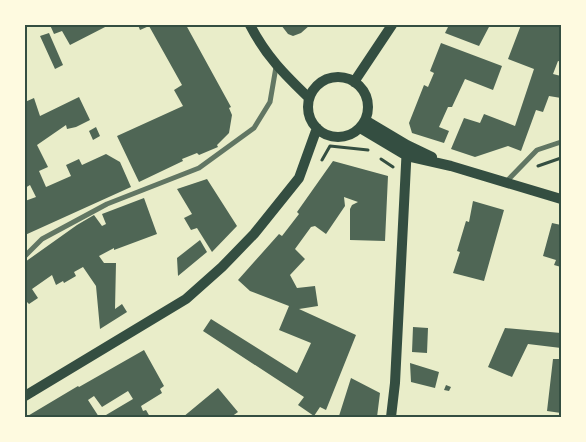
<svg xmlns="http://www.w3.org/2000/svg" width="586" height="442" font-family="Lato,sans-serif">
  <style>
    .building { fill: #4f6655 }
    .lines { fill: none; stroke-linecap: round; stroke-linejoin: round }
    .path { stroke: #344e41; stroke-width: 3 }
    .minor { stroke: #617663; stroke-width: 5 }
    .secondary { stroke: #344e41; stroke-width: 10 }
    .neatline { fill: none; stroke: #344e41; stroke-width: 2 }
  </style>
  <rect width="100%" height="100%" fill="#e9edc9"/>
  <!-- building -->
  <path class="building" d="M50,25H109L70,45L62,31L54,34Z
    M138,25H186L231,107L229,108L232,115L229,133L217,145L218,147L199,155L197,153L182,159L183,161L139,182L117,136L183,106L174,90L182,85L149,26L140,30Z
    M281,25H310L301,33L293,36L288,34Z
    M449,25H490L479,46L445,33Z
    M521,25H561V62L558,61L553,74L561,76V98L549,96L543,112L536,110L521,151L508,146L475,157L451,149L464,118L480,123L484,114L515,126L534,69L508,59Z
    M49,33L63,65L55,69L40,36Z
    M441,43L502,66L493,90L465,79L452,107H448L439,127L449,131L444,143L412,133L409,123L424,85L428,87L434,73L430,71Z
    M79,97L90,120L76,127L67,129L66,125L37,145L48,167L39,171L46,187L71,176L66,165L79,159L82,165L106,154L120,162L131,187L25,235V201L36,197L30,185L25,188V102L34,98L40,116Z
    M96,127L100,136L93,140L89,131Z
    M333,161L388,176L385,241L350,240V209L352,205L358,202L344,197L345,206L326,234L315,226L311,227L295,249L305,259L290,275L297,288L315,286L318,306L299,309L356,335L326,410L320,407L314,416L298,405L304,397L203,331L211,319L297,373L311,343L279,330L289,306L250,291L238,280L279,234L282,236L299,214L297,212Z
    M207,179L237,226L212,252L197,228L191,230L184,218L192,214L177,189Z
    M144,198L157,234L114,250V248L99,256L104,263H116L115,309L122,304L127,312L100,329L96,286L83,267L74,272L76,276L64,283L63,281L56,285L52,275L32,289L38,298L29,304L27,302L25,303V262L77,225L94,215L102,226L106,224L102,214Z
    M473,201L504,210L484,281L453,273L460,252L457,251L466,221L469,222Z
    M552,223L561,225V267L554,265L556,260L543,256Z
    M200,240L207,252L178,276L177,258Z
    M413,327L428,328L427,353L412,352Z
    M505,328L561,333V348L528,344L512,377L488,367Z
    M144,350L164,386L160,389L162,393L141,406L143,411L146,410L150,417H107L106,415L133,399L128,391L102,407L94,396L88,400L99,417H26L78,386L79,387Z
    M553,359H561V413L547,411Z
    M410,363L439,372L435,388L411,382Z
    M351,378L380,393L377,417L339,416Z
    M446,385L451,387L449,391L444,390Z
    M218,388L238,412L231,417H183Z"/>
  <g class="lines">
    <!-- path -->
    <path class="path" d="M381,159L393,167
      M322,160L330,146L368,150
      M538,166L561,158"/>
    <!-- minor -->
    <path class="minor" d="M505,183L537,150L561,142
      M25,256L42,239L107,204L199,168L254,128L270,102L276,67"/>
    <!-- secondary -->
    <path class="secondary" d="M250,25C266,56 284,74 309,98
      M308 107a30 30 0 1 1 60 0a30 30 0 1 1-60 0Z
      M354,82L392,25
      M365,120L407,145L432,157
      M360,128L407,156L451,166L561,199
      M25,396L186,299L222,267L254,234L299,178L317,128
      M391,417L395,383L407,145"/>
  </g>
  <!-- border -->
  <rect width="586" height="442" fill="none" stroke="#fefae0" stroke-width="52"/>
  <rect x="26" y="26" width="534" height="390" class="neatline"/>
</svg>
